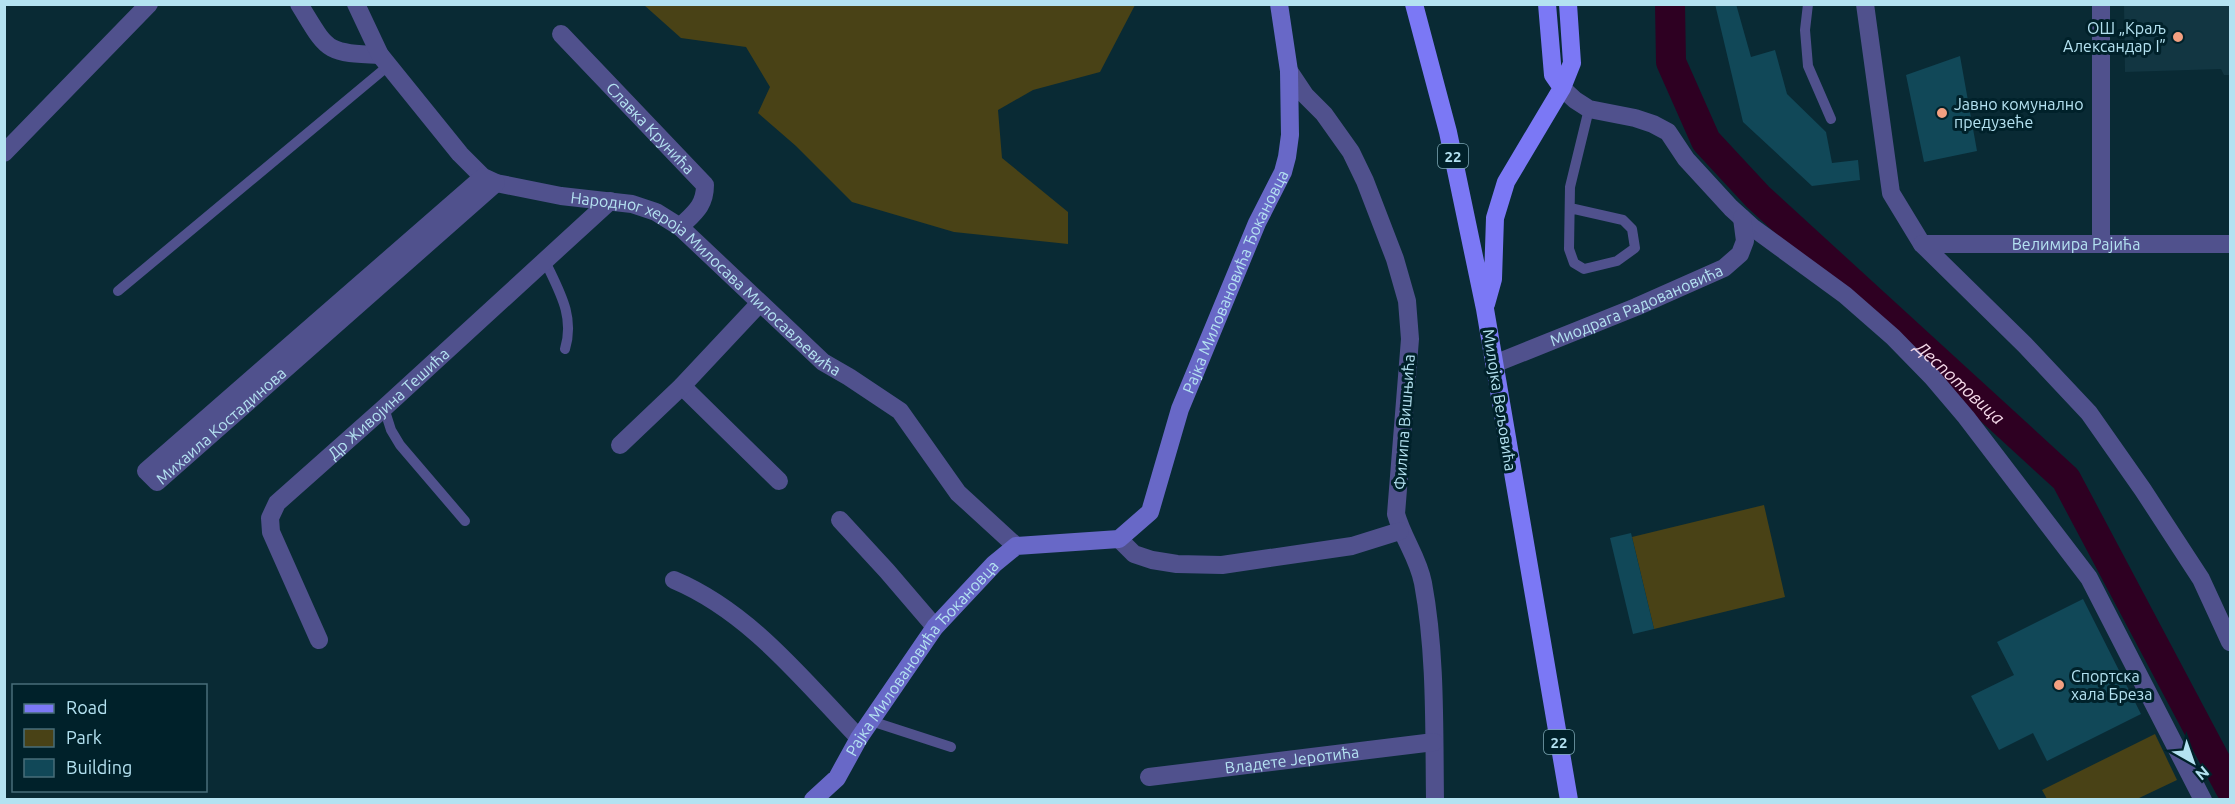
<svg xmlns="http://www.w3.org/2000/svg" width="2235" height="804" font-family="Ubuntu,sans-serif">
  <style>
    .built { fill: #123642 }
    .green { fill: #494216 }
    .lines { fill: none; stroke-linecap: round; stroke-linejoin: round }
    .river { stroke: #2e0022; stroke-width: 30 }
    .building { fill: #114858 }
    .lane { stroke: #50518d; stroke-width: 10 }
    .street { stroke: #50518d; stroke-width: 18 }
    .secondary { stroke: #6868c7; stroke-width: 18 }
    .primary { stroke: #7b78f5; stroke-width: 18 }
    .poi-dot { fill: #f3a081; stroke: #00212a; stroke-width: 2 }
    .labels { text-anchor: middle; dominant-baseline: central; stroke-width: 6; stroke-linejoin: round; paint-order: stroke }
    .shield { fill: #00212a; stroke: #7ea8b5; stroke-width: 1.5 }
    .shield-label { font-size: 15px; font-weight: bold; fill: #b4e2f1 }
    .poi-label { font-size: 16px; fill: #b4e2f1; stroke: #00212a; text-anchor: start }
    .street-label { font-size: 16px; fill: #b4e2f1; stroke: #00212a }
    .water-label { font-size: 18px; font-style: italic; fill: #f4d9e9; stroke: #00212a }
  </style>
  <rect width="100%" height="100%" fill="#092a34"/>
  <!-- built -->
  <path class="built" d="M2124,5H2230V75H2224L2221,69L2125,72Z"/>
  <!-- green -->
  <path class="green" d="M644,5H1135L1100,72L1033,90L998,110L1002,158L1068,212V244L954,232L852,202L796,146L758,113L770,87L746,47L681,38Z
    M1764,505L1785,597L1654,629L1632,537Z
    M2155,734L2177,780L2137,799H2047L2042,790Z"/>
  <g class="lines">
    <!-- river -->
    <path class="river" id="s1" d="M1670,4L1671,62L1706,141L1758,197L2066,479L2230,788"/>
  </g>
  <!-- building -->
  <path class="building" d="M1715,4H1736L1751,57L1775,50L1787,94L1826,132L1832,163L1858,160L1860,180L1812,186L1743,122Z
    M1960,56L1977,151L1924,162L1906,75Z
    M1631,533L1654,629L1633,634L1610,538Z
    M2083,599L2141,714L2047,761L2033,733L1999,750L1971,696L2014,675L1997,642Z"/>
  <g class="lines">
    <!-- lane -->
    <path class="lane" d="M1808,4L1805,30L1808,66L1831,119
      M1570,208L1623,220L1632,229L1635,248L1617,261L1584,269L1574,263L1569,249L1570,187L1589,109
      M545,261C559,291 575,316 565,349
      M118,291L388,66
      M384,408L391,430L400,445L465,521
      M871,721L951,747"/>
    <!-- street -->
    <g class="street">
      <path d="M299,4C328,51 324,53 380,55"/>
      <path id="s2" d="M356,4L380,55L460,154L483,177L496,183L561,196L632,204L656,212L680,227L823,362L849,377L900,411L958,493L1016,546"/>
      <path d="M1865,4L1891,193L1922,244L2025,345L2089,413L2143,490L2201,579L2230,642"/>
      <path d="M2101,4V244"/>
      <path id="s3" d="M561,34L705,185C705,206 694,213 680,227"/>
      <path d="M1289,71L1305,95L1324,114L1351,152L1365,181L1395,259L1407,301L1410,339L1396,514C1403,539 1418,557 1423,583C1436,653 1434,728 1435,800"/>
      <path d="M1562,88L1575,100L1589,109L1635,118L1653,124L1668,132L1686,159L1731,208L1752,227L1845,295L1893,337L1932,377L1966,417L2089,578L2203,800"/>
      <path d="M4,153L149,4"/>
      <path id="s4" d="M483,177L146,471L157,482L496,183"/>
      <path id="s5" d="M1922,244H2230"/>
      <path id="s6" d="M1494,364L1636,307L1724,268L1740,254L1745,241L1742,218"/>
      <path d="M682,386L779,481"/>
      <path d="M620,445L682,386L759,304"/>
      <path d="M840,520L887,571L935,627"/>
      <path d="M1119,539L1134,554L1152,560L1177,564L1222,565L1352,546L1400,531"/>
      <path d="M674,580C750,612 803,680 859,738"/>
      <path id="s7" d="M319,640L271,532L270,518L277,503L384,408L610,201"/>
      <path id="s8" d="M1149,777L1434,742"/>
    </g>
    <!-- secondary -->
    <path class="secondary" id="s9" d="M813,800L837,778L859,738L935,627L994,564L1016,546L1119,539L1150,512L1180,409L1257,223L1283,172L1287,157L1290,135L1289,71L1279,4"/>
    <!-- primary -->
    <path class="primary" d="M1414,4L1448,132L1485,309L1569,800
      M1547,4L1553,75L1562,88
      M1486,304L1493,279L1495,218L1506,182L1562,88L1572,63L1568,4"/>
  </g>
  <!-- markers -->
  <g class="poi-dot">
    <circle cx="2178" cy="37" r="6"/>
    <circle cx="1942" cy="113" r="6"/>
    <circle cx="2059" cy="685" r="6"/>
  </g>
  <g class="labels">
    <!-- shield labels -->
    <g class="shield">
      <rect x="1438" y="144" width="30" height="24" rx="4.5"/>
      <rect x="1544" y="730" width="30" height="24" rx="4.5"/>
    </g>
    <g class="shield-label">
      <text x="1453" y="156">22</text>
      <text x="1559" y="742">22</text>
    </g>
    <!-- poi labels -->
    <g class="poi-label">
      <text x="2166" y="28" text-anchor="end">ОШ „Краљ<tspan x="2166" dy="18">Александар I”</tspan></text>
      <text x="1954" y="104">Јавно комунално<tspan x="1954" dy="18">предузеће</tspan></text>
      <text x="2071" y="676">Спортска<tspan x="2071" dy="18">хала Бреза</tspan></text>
    </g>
    <!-- street labels -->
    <g class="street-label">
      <text stroke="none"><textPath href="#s3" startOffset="130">Славка Крунића</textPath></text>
      <text stroke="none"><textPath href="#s5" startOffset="154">Велимира Рајића</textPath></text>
      <text stroke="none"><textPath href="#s9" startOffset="718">Рајка Миловановића Ђокановца</textPath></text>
      <text stroke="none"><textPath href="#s2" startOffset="472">Народног хероја Милосава Милосављевића</textPath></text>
      <text stroke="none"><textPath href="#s6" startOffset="154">Миодрага Радовановића</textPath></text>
      <text transform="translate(1500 400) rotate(81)">Милојка Вељовића</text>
      <text stroke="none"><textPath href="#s7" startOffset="298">Др Живојина Тешића</textPath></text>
      <text stroke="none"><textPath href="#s4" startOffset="548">Михаила Костадинова</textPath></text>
      <text transform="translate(1404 422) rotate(-86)">Филипа Вишњића</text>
      <text stroke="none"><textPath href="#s9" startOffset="180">Рајка Миловановића Ђокановца</textPath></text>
      <text stroke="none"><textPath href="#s8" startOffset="144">Владете Јеротића</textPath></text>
    </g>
    <!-- water labels -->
    <g class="water-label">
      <text stroke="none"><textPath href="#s1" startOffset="495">Деспотовица</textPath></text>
    </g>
  </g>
  <!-- border -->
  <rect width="2235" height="804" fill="none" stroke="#b4e2f1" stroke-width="12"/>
  <!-- legend -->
  <rect x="12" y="684" width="195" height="108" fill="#00212a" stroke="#486e7a" stroke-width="1.5"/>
  <rect x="24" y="704" width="30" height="9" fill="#7b78f5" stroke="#486e7a" stroke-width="1.5"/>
  <text x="66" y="714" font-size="18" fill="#b4e2f1">Road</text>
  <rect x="24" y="729" width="30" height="18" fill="#494216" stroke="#486e7a" stroke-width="1.5"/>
  <text x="66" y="744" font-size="18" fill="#b4e2f1">Park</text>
  <rect x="24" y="759" width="30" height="18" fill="#114858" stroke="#486e7a" stroke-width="1.5"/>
  <text x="66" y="774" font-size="18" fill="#b4e2f1">Building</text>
  <!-- north arrow -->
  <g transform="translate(2193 762) rotate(140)" stroke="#00212a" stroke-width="4.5" paint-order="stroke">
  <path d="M0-4.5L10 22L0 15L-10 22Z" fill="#b4e2f1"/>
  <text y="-9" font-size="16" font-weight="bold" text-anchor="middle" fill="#b4e2f1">N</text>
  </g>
</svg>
